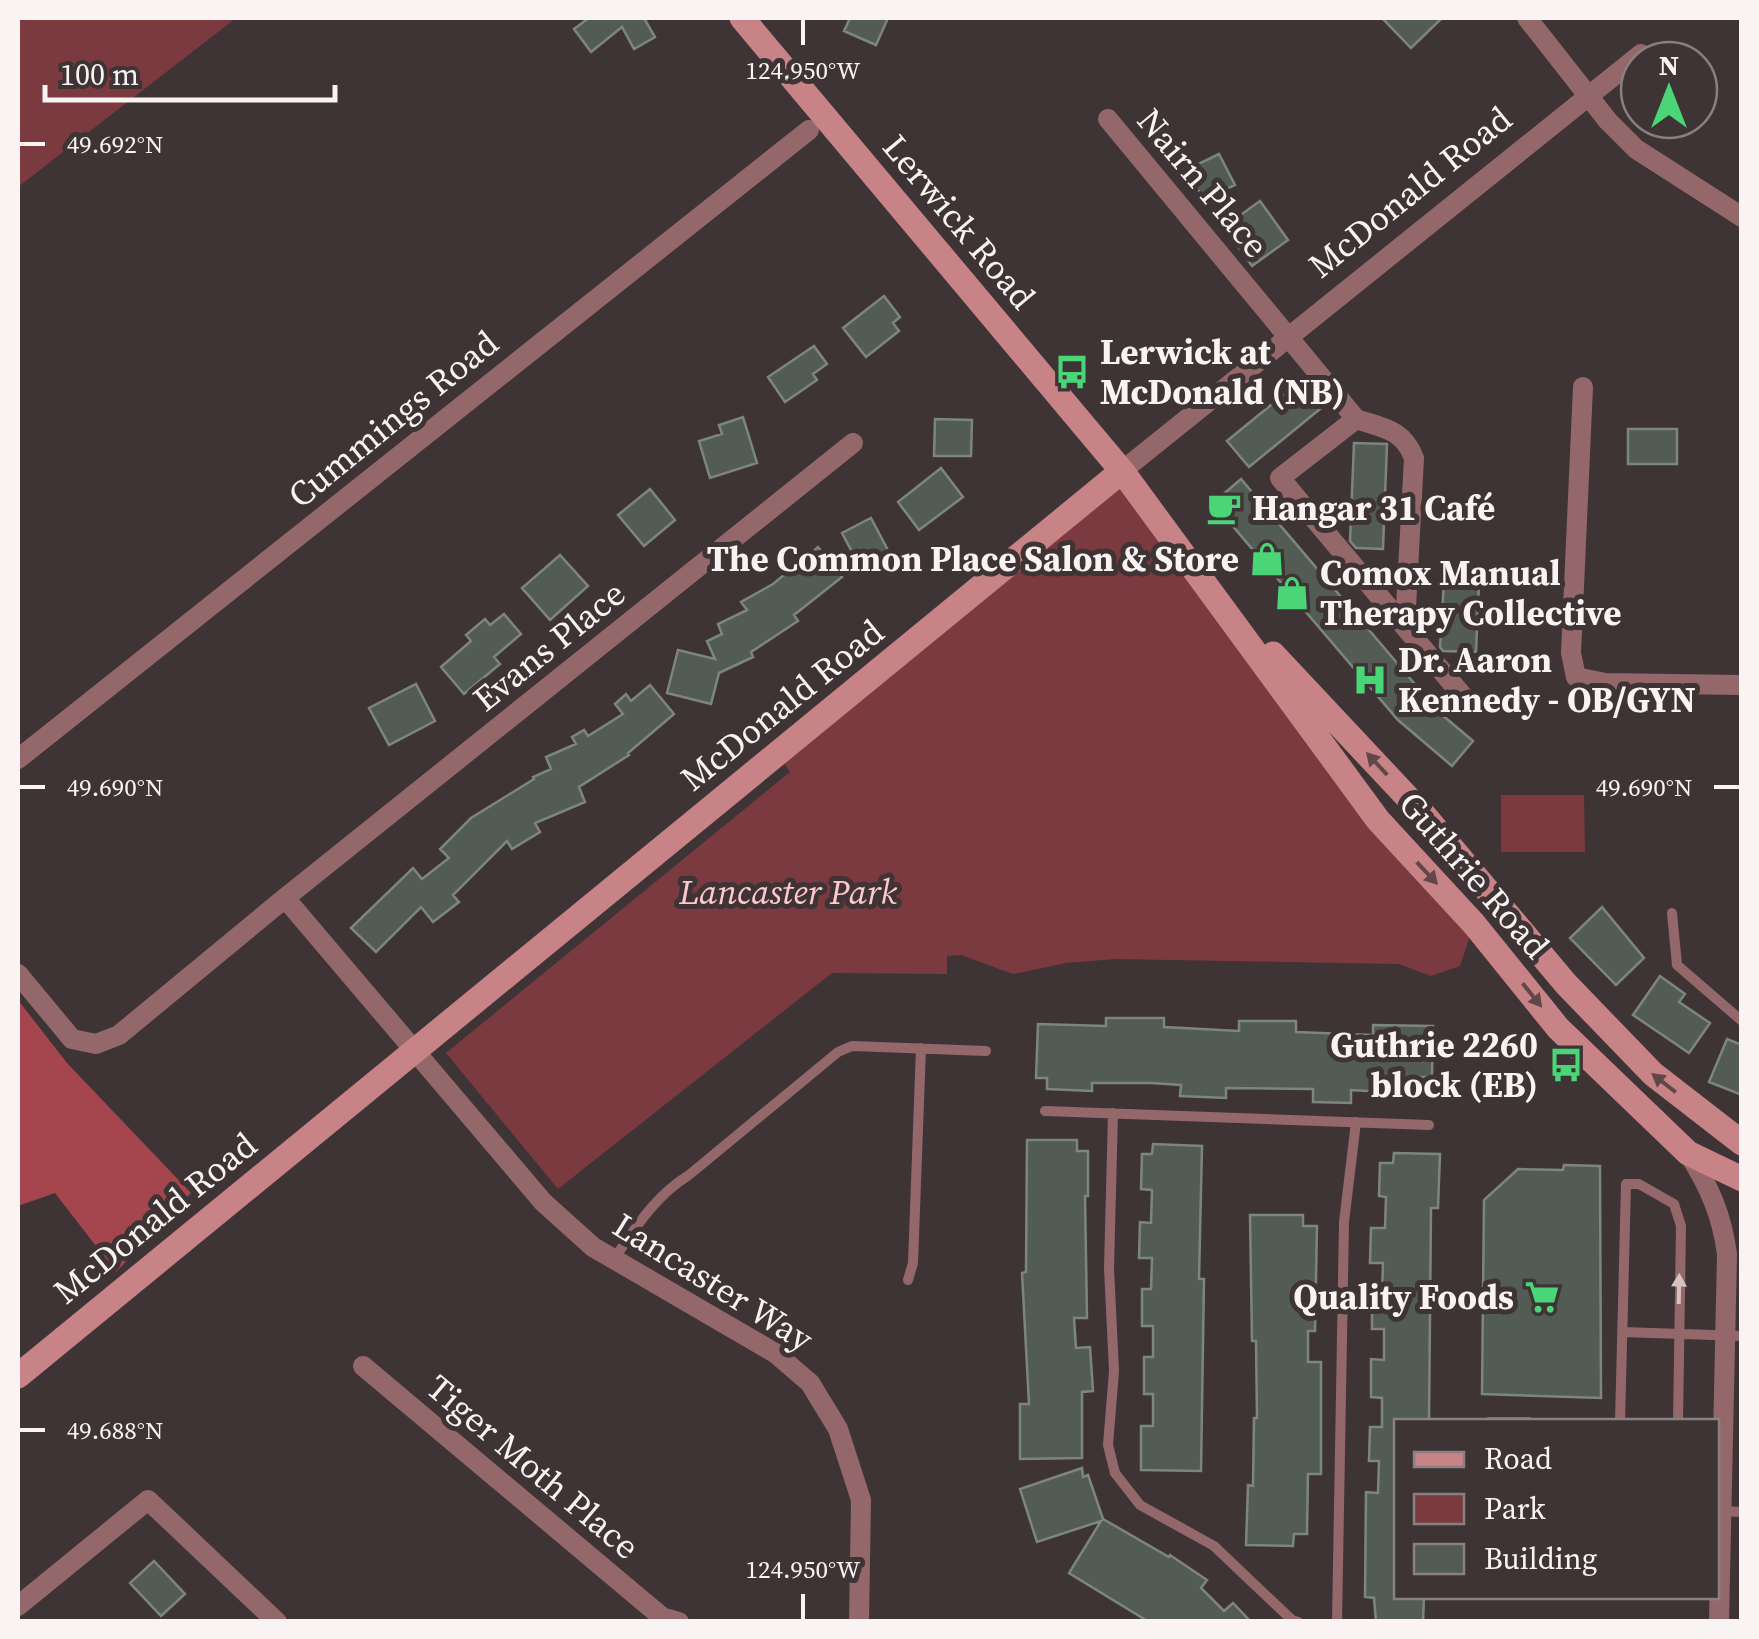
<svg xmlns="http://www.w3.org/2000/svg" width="1759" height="1639" font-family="'Source Serif 4',serif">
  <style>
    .green { fill: #7b3a3f }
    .forest { fill: #a5464f }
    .building { fill: #535b55; stroke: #7d857f; stroke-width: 2.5 }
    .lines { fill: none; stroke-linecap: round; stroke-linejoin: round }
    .lane { stroke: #94686a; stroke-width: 10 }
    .street { stroke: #94686a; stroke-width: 20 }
    .secondary { stroke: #c88386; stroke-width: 25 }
    .oneway { fill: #604849 }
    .oneway2 { fill: #d6c2c3 }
    .ticks { fill: none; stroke: #f9f3f3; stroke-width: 4 }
    .labels { text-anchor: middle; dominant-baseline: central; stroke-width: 10; stroke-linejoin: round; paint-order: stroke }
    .street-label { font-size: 35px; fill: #f9f3f3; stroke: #3e3435 }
    .poi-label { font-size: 35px; font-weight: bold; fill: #f9f3f3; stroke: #3e3435; text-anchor: start }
    .park-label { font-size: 35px; font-style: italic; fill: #ffc8ca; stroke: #3e3435 }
    .ticks-label { font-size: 25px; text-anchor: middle; fill: #f9f3f3; stroke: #3e3435; stroke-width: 10; stroke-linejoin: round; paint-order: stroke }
  </style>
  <rect width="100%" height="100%" fill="#3e3435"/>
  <!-- green -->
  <path class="green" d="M18,18H236L18,187Z
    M1122,471L1474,924L1460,966L1431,976L1399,964L1115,959L1066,963L1013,974L961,955L947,956V974L832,973L558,1189L446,1053L790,772L777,753Z
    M1501,795H1584L1585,852H1501Z"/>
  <!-- forest -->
  <path class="forest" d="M18,1000L67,1063L191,1193L116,1272L55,1193L18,1206Z"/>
  <!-- building -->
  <path class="building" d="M589,18H644L655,37L634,49L622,27L591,52L574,29Z
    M850,18H888L876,45L844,31Z
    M1382,18H1442L1411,48Z
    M1219,154L1235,185L1203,200L1188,169Z
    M1260,201L1288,240L1252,266L1224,227Z
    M884,296L900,317L893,323L899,331L866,357L843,328Z
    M814,346L827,364L813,374L817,380L785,402L768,377Z
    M1304,378L1326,404L1249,467L1227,441Z
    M743,417L757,463L710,478L699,441L722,434L719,425Z
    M935,419L972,420L971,456H934Z
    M1628,429H1677V464H1628Z
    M1354,443L1387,444L1383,549L1356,548L1350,541Z
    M941,468L963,497L919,530L898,502Z
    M1241,479L1414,683L1409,687L1473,741L1452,766L1398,720L1213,503Z
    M650,489L675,520L644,546L618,515Z
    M871,518L890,554L861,569L842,533Z
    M818,547L842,577L794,615L798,621L751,652L753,657L719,673L711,704L667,693L678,650L715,659L707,641L722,634L718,624L747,610L741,602L773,584Z
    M560,555L588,586L550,620L522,588Z
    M1444,581L1479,583L1476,652L1443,651L1440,647Z
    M504,614L521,634L494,657L500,664L464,694L441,667L471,641L466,635L485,619L490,625Z
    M416,684L435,721L389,745L369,708Z
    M650,685L674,714L628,753L629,755L579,787L585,802L535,823L540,832L512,849L507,841L453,895L459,902L433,922L421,907L376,952L351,928L413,868L422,879L449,858L440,849L471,818L534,779L533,777L551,769L546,757L576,744L572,737L584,730L588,736L623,714L615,704L626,694L631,701Z
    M1602,907L1644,958L1616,985L1570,938Z
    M1660,976L1685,994L1679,1002L1710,1023L1689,1053L1633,1015Z
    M1106,1018H1164V1027L1239,1031V1021H1296V1032L1373,1035V1025L1433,1026L1432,1077H1419V1094L1351,1090V1103L1313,1102V1089L1226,1088V1098L1180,1096L1181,1085L1151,1083H1092V1091L1047,1089V1078H1036L1038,1024L1106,1026Z
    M1727,1039L1742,1045V1095L1709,1082Z
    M1027,1140H1077V1151H1088V1196H1085L1087,1318H1074L1076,1348L1090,1347L1093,1391L1082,1392V1458L1020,1459V1404H1029L1022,1273L1026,1272Z
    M1153,1144L1202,1146L1199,1279H1204L1201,1471L1141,1470V1426H1153V1394H1144V1357H1153V1326H1142V1289H1151L1152,1258H1139L1140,1222L1151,1223L1152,1190L1141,1189L1142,1154H1152Z
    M1394,1153L1440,1154L1438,1208H1431L1429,1422H1396V1596H1424L1423,1622H1376L1374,1598L1365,1597L1366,1492L1378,1493L1379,1461H1369L1370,1427H1382V1398L1371,1397V1359L1384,1360V1329H1372V1293H1382L1383,1263H1370L1371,1228H1385L1386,1197L1379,1196L1380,1163H1393Z
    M1564,1165L1600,1166L1601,1398L1482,1394L1484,1200L1518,1169L1563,1170Z
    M1250,1215H1303V1226H1317L1315,1331H1308V1362H1321V1474H1308L1307,1534H1294L1293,1546L1246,1545L1248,1485L1253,1486L1254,1418H1257L1256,1341H1252Z
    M1082,1468L1083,1477L1088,1475L1103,1519L1169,1557L1170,1555L1207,1580L1201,1588L1224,1611L1233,1603L1251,1622H1149L1069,1573L1101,1521L1037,1542L1020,1489Z
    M154,1561L185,1594L161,1616L130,1583Z"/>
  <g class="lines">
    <!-- lane -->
    <path class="lane" d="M1672,913L1677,965L1742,1021
      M1045,1111L1429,1125
      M1113,1113L1109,1268L1114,1371L1108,1445L1115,1473L1140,1505L1214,1546L1292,1620L1298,1622
      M614,1259C636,1227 655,1196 689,1175L838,1052L852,1046L986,1051
      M908,1280L913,1263L921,1048
      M1622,1332L1742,1336
      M1489,1422H1529
      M1620,1422L1626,1184H1639L1674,1204L1681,1226L1678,1422
      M1722,1511L1742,1512
      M1337,1622L1344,1222L1356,1122"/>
    <!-- street -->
    <path class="street" d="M1527,18L1608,121L1636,149L1742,217
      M1108,119L1356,419C1383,428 1403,429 1414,458L1405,626
      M1583,387L1571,653L1576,677L1605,683L1742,685
      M1356,419L1280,478L1462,695
      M1122,471L1641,54
      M18,759L809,130
      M285,898L853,443
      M18,974L72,1039L96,1044L119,1035L285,898L543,1202L593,1247L775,1353L810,1383L838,1429L861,1500L859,1622
      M1688,1153C1709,1186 1722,1215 1727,1254L1719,1622
      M363,1366L644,1602L662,1617L679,1622
      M18,1606L148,1500L277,1622"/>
    <!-- secondary -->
    <path class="secondary" d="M742,18L1122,471L1378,820L1474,924L1558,1028L1688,1153L1742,1179
      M1273,654L1424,815L1566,984L1653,1074L1742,1143
      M18,1376L1122,471"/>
  </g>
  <!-- one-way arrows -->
  <defs><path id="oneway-solid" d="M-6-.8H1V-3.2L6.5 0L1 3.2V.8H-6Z" transform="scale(2.5)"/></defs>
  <g class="oneway">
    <use href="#oneway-solid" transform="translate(1377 764) rotate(-133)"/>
    <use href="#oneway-solid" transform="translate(1427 873) rotate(47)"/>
    <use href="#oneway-solid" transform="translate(1532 995) rotate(51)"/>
    <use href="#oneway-solid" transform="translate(1664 1083) rotate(-142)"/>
  </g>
  <use class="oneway2" href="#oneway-solid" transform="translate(1679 1289) rotate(-89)"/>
  <!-- ticks -->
  <path class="ticks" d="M803,20V45M20,144H45M20,787H45M1714,787H1739M20,1430H45M803,1594V1619"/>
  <!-- icons -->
  <defs>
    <g id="bus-bare" transform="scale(2.7)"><path d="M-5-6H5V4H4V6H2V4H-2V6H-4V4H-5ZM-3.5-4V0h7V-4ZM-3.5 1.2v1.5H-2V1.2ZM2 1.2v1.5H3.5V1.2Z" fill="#4ad677" stroke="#3e3435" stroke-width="2.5" paint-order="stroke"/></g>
    <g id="cafe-bare" transform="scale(2.7)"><path d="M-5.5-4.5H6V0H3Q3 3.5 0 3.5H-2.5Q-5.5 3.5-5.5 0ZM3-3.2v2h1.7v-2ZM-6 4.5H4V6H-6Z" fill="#4ad677" stroke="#3e3435" stroke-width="2.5" paint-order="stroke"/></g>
    <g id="shop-bare" transform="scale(2.7)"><path d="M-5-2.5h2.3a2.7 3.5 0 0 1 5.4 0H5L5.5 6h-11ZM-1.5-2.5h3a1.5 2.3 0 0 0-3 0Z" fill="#4ad677" stroke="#3e3435" stroke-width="2.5" paint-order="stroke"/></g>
    <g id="hospital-bare" transform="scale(2.7)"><path d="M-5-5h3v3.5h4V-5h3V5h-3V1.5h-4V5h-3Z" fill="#4ad677" stroke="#3e3435" stroke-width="2.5" paint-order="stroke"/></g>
    <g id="supermarket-bare" transform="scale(2.7)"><path d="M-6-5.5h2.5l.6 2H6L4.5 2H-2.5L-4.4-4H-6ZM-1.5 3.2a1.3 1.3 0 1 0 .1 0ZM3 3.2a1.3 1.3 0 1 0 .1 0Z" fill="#4ad677" stroke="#3e3435" stroke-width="2.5" paint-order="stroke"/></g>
  </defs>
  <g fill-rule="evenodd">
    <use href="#bus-bare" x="1072" y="372"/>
    <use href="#cafe-bare" x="1224" y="508"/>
    <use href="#shop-bare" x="1267" y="559"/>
    <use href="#shop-bare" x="1292" y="593"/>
    <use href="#hospital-bare" x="1370" y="680"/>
    <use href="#bus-bare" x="1566" y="1065"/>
    <use href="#supermarket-bare" x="1542" y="1297"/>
  </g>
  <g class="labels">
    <!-- street labels -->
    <g class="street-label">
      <text transform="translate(1203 183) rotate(50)">Nairn Place</text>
      <text transform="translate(1410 192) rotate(-39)">McDonald Road</text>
      <text transform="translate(959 222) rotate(50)">Lerwick Road</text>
      <text transform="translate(393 419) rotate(-39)">Cummings Road</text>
      <text transform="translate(549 646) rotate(-39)">Evans Place</text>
      <text transform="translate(782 705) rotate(-39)">McDonald Road</text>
      <text transform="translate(1474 875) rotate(49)">Guthrie Road</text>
      <text transform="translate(155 1218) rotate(-39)">McDonald Road</text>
      <text transform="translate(713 1282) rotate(32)">Lancaster Way</text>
      <text transform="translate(533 1467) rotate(40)">Tiger Moth Place</text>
    </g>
    <!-- poi labels -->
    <g class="poi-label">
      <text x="1100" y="352">Lerwick at<tspan x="1100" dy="40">McDonald (NB)</tspan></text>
      <text x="1252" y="508">Hangar 31 Café</text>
      <text x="1239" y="559" text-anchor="end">The Common Place Salon &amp; Store</text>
      <text x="1320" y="573">Comox Manual<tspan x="1320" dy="40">Therapy Collective</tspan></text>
      <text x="1398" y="660">Dr. Aaron<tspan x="1398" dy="40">Kennedy - OB/GYN</tspan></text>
      <text x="1538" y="1045" text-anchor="end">Guthrie 2260<tspan x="1538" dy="40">block (EB)</tspan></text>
      <text x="1514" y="1297" text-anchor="end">Quality Foods</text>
    </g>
    <!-- park labels -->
    <g class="park-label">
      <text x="788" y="892">Lancaster Park</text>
    </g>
  </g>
  <g class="ticks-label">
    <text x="803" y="79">124.950°W</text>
    <text x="115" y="153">49.692°N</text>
    <text x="115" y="796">49.690°N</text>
    <text x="1644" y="796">49.690°N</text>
    <text x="115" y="1439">49.688°N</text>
    <text x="803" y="1578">124.950°W</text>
  </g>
  <!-- border -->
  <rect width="1759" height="1639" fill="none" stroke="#f9f3f3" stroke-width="40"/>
  <!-- legend -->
  <rect x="1394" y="1419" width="325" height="180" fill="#3e3435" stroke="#898081" stroke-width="2.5"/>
  <rect x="1414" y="1452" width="50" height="15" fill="#c88386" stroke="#898081" stroke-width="2.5"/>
  <text x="1484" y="1469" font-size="30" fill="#f9f3f3">Road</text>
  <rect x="1414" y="1494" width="50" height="30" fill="#7b3a3f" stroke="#898081" stroke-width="2.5"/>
  <text x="1484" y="1519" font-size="30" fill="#f9f3f3">Park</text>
  <rect x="1414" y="1544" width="50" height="30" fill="#535b55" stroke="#898081" stroke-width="2.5"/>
  <text x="1484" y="1569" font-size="30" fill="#f9f3f3">Building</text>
  <!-- north arrow -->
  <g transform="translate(1669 90)"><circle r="48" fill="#3e3435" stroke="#898081" stroke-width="2.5"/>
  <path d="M0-8L18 38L0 25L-18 38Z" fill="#4ad677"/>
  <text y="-15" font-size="28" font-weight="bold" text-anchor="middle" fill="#f9f3f3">N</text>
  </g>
  <!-- scale -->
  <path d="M45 85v15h290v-15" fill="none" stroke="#f9f3f3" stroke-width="5"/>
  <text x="60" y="85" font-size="30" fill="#f9f3f3" stroke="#3e3435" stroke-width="8" paint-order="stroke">100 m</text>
</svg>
